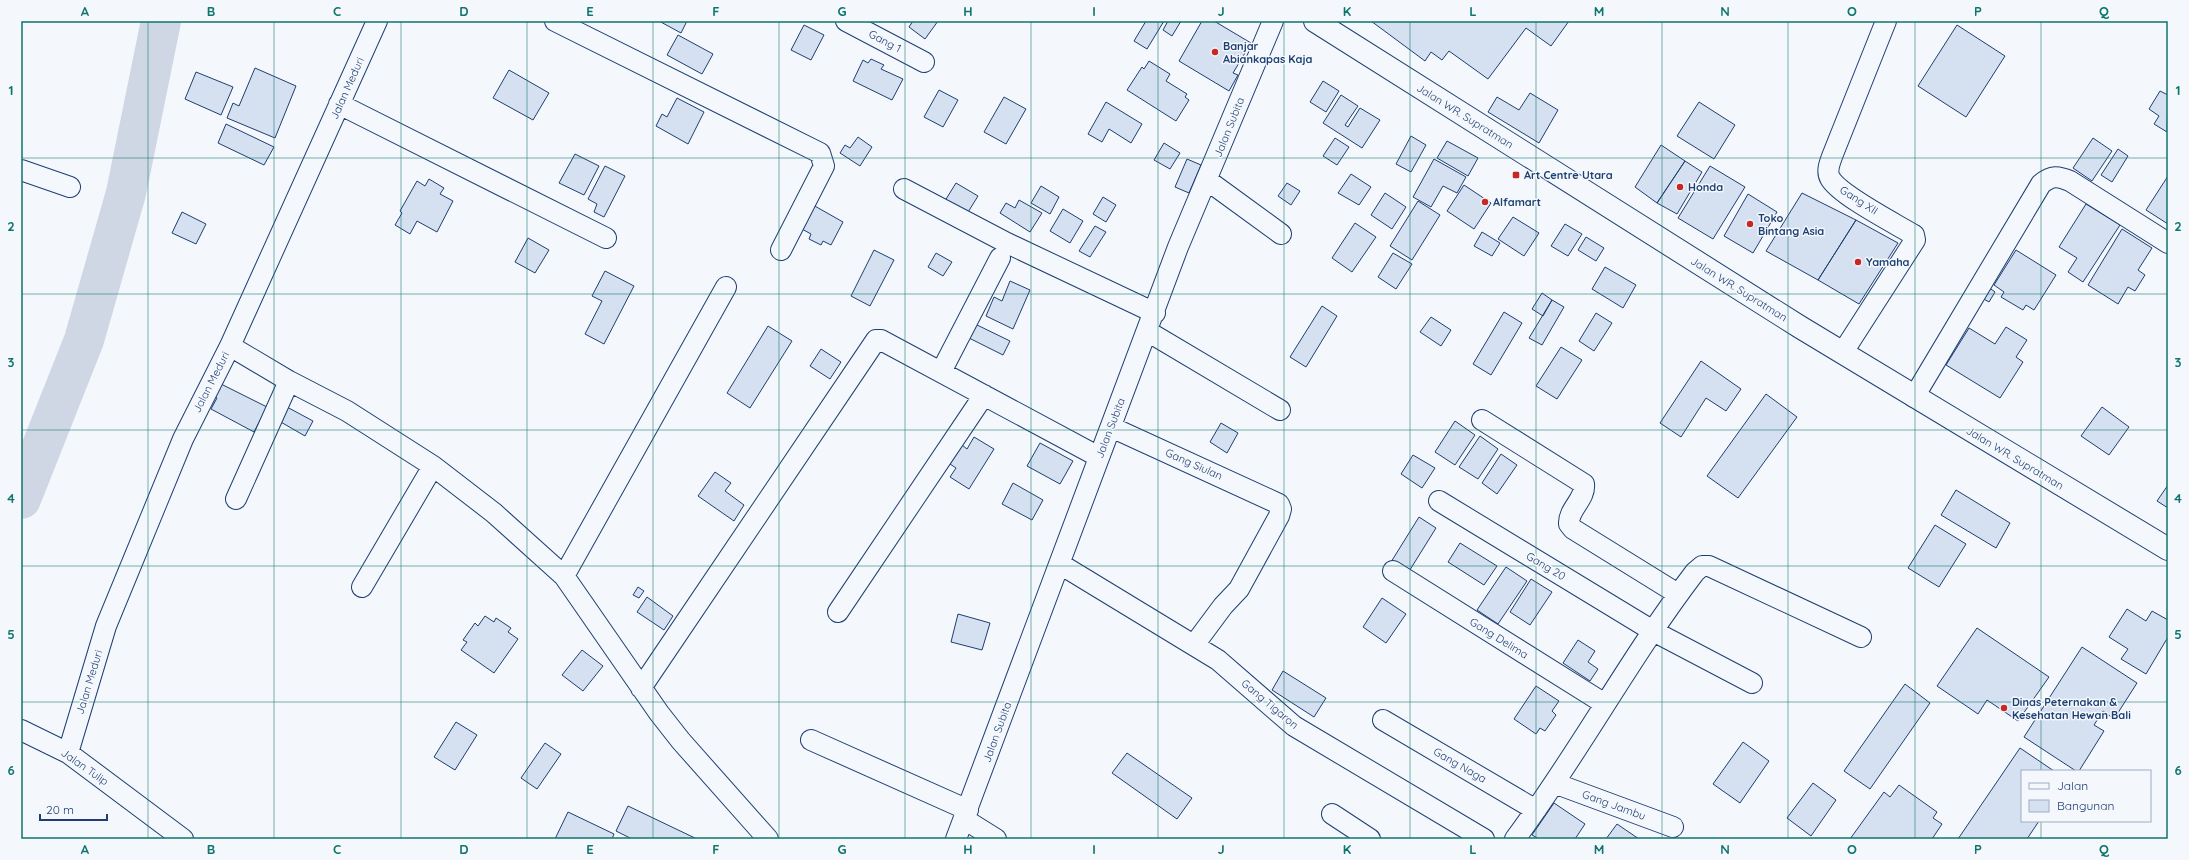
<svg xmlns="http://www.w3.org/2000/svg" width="2189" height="860" font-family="Quicksand,sans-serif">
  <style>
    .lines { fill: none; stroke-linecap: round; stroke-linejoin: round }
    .river { stroke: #cfd7e4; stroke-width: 40 }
    .building { fill: #d5e0f0; stroke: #1d3f73 }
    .street-casing { stroke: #1d3f73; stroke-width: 22 }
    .primary-casing { stroke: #1d3f73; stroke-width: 24 }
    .street { stroke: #f4f7fb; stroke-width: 20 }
    .primary { stroke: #f4f7fb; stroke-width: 22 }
    .grid { fill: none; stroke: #0f766e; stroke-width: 1; stroke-opacity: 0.55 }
    .poi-dot { fill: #c62828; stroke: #f4f7fb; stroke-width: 1.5 }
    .labels { text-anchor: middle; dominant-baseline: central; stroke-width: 3; stroke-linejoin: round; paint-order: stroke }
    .street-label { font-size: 11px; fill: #1d3f73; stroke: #f4f7fb }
    .poi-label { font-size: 11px; font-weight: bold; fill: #1d3f73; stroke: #f4f7fb; text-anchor: start }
    .neatline { fill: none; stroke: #0f766e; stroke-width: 1.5 }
    .grid-label { font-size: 13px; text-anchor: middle; font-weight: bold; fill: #0f766e }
  </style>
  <rect width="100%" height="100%" fill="#f4f7fb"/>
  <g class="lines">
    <!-- river -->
    <path class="river" d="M21,499L84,340L126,193L161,21"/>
  </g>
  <!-- building -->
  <path class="building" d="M659,21H687L681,33Z
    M913,21H938L925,39L909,27Z
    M1146,21H1164L1147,49L1134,41Z
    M1168,21H1181L1172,36L1163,30Z
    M1202,21H1214L1251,43L1233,73L1238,75L1229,91L1179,61Z
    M1371,21H1569L1551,46L1526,28L1488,79L1449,51L1442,60L1431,52L1425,61Z
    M804,25L824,35L811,60L791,50Z
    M1957,25L2005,56L1966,117L1918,86Z
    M678,35L713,54L702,74L667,55Z
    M871,59L884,65L881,69L903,79L892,100L853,81L863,60L868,63Z
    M1149,61L1170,74L1166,81L1187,94L1185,97L1189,100L1176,121L1127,90L1142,67L1144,69Z
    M255,68L296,86L275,138L227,118L233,103L239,106Z
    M509,70L549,93L533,120L493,98Z
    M196,72L233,87L221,115L185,99Z
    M1323,81L1339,91L1326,112L1310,102Z
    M939,90L958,100L943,127L924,117Z
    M2160,91L2168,95L2167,132L2154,124L2159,116L2149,109Z
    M1530,93L1558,110L1539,143L1488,112L1497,97L1519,110Z
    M1341,95L1358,106L1345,125L1348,127L1360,108L1380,120L1362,148L1323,123Z
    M1004,97L1026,109L1006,144L984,132Z
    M677,98L704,112L688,144L656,126L662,114L667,117Z
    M1106,102L1142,124L1131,143L1109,129L1102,142L1088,134Z
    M1699,102L1735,125L1714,159L1677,136Z
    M226,124L274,147L264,165L218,143Z
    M1411,136L1426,145L1411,172L1396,164Z
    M858,137L872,147L860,166L840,153L845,145L850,148Z
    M1335,138L1349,147L1337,165L1323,156Z
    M2093,138L2112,151L2092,181L2073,168Z
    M1447,141L1478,158L1468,176L1437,158Z
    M1164,143L1180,153L1170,169L1154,160Z
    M1661,145L1685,161L1657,203L1635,187Z
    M2118,149L2128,156L2112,182L2101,175Z
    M575,154L599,166L584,195L559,183Z
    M1187,159L1201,165L1189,193L1175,187Z
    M1434,159L1466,177L1457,193L1443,186L1431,207L1413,197Z
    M1685,161L1702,172L1677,214L1657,203Z
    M605,166L625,176L604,217L594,212L597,204L588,199Z
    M1710,166L1745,187L1713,239L1678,218Z
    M1351,174L1371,187L1359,205L1338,193Z
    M2168,176V224L2146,210Z
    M429,179L444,188L440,194L453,201L437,232L417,221L410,234L395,225L402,213L400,211L417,181L425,186Z
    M956,183L978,196L965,217L943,204Z
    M1287,183L1300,191L1291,205L1278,196Z
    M1464,185L1491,203L1474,229L1447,211Z
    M1041,186L1059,197L1050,214L1031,203Z
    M1385,193L1406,207L1392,229L1371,215Z
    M1802,193L1856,220L1818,280L1766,251Z
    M1748,194L1777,212L1753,253L1724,236Z
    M1103,197L1116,205L1106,222L1093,214Z
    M1019,200L1042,213L1030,232L1000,213L1006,203L1015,208Z
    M1418,201L1440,215L1412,260L1390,246Z
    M2086,204L2120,225L2083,282L2068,272L2077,258L2059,247Z
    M813,205L843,222L831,245L823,241L821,245L809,239L811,234L800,228Z
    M1063,209L1083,221L1070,243L1050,231Z
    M182,212L206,224L196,244L172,233Z
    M1513,217L1539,233L1524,256L1498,239Z
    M1856,220L1898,243L1859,304L1818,280Z
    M1355,223L1376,237L1352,272L1332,258Z
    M1565,224L1582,234L1568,256L1551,246Z
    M1095,226L1106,232L1090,257L1079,251Z
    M2122,229L2152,248L2138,270L2145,275L2135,291L2128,287L2118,304L2088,285Z
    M1482,232L1500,243L1492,256L1474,246Z
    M1586,237L1604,248L1596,261L1578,250Z
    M528,238L549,250L535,273L515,262Z
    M874,250L894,260L870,306L851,296Z
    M2016,250L2056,275L2034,310L2026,305L2023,310L2001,297L2004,292L1994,285Z
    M936,253L952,262L943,276L928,267Z
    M1393,253L1412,264L1396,289L1378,277Z
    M1605,267L1636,285L1623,308L1592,289Z
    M605,271L634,286L604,344L585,334L602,301L592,296Z
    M1010,281L1030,290L1013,329L986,316L994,297L1002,301Z
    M1984,284L1995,292L1989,302L1977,295Z
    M1542,293L1552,300L1543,316L1532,309Z
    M1552,300L1564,307L1542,345L1529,338Z
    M1322,306L1337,316L1306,367L1290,357Z
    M1504,312L1522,323L1491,375L1473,364Z
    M1596,313L1612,323L1594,351L1579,341Z
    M1431,317L1451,330L1441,346L1420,332Z
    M973,323L1010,341L1003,355L967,337Z
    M768,326L792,341L750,408L727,393Z
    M2006,327L2027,340L2016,357L2023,362L2000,398L1946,365L1969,328L1995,344Z
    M1561,347L1582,360L1557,399L1536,386Z
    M821,349L841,362L830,379L810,366Z
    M1701,361L1741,389L1726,411L1706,398L1681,437L1660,423Z
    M219,383L267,407L254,432L211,409L217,398L212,396Z
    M1766,394L1797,417L1738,498L1707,476Z
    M287,407L313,421L305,436L279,421Z
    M2102,407L2129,427L2109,455L2081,436Z
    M1455,421L1475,435L1455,465L1435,452Z
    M1221,423L1238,433L1227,453L1210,442Z
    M1480,436L1498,449L1478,479L1459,467Z
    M974,437L994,449L969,489L950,477L956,468L950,464L962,445L967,449Z
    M1040,443L1073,461L1060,484L1027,466Z
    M1501,454L1517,465L1497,494L1482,483Z
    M1413,455L1435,468L1422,488L1401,474Z
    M715,472L731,483L725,491L744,505L734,521L698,496Z
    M1013,483L1043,500L1032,520L1002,504Z
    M2168,485V508L2157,501Z
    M1956,490L2010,523L1996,548L1941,515Z
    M1419,517L1436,528L1408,573L1391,562Z
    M1935,525L1966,544L1939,587L1908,568Z
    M1460,543L1497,566L1484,585L1448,562Z
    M1506,567L1527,581L1498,624L1477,610Z
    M1531,579L1552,592L1530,625L1510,612Z
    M638,587L644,591L639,598L633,595Z
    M647,597L673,616L664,630L637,612Z
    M1382,598L1406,614L1386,643L1363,627Z
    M2127,609L2146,621L2152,611L2168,620V637L2146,674L2121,659L2128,649L2109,637Z
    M958,614L990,623L982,650L951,642Z
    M485,616L494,622L496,618L511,628L508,632L518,639L494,673L461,650L467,642L463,640L475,623L478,626Z
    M1977,628L2049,677L2018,721L1987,700L1978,714L1937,686Z
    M1578,640L1595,651L1588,662L1598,669L1590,681L1563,663Z
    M2082,647L2137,683L2114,719L2103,711L2094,725L2104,731L2079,771H2076L2024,737Z
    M582,650L603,666L583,691L562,675Z
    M1283,671L1326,698L1314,717L1272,690Z
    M1905,684L1930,703L1870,789L1844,771Z
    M1536,686L1559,701L1552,711L1556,715L1545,731L1540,728L1536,734L1514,719Z
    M456,722L477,735L455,770L434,757Z
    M1743,742L1769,761L1740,803L1713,784Z
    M545,743L561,754L537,789L521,778Z
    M2020,748L2054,771H2022V821H2039L2027,839H1958Z
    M1127,753L1192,798L1177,819L1112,773Z
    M1813,783L1836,800L1811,836L1787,818Z
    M1899,785L1937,812L1933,818L1942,824L1932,839H1850L1884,792L1890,797Z
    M1554,803L1585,824L1575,839H1539L1532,835Z
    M628,806L697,839H632L616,831Z
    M568,812L614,834L612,839H555Z
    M1617,824L1639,839H1606Z"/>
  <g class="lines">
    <!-- street casing -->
    <g class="street-casing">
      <path id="street" d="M555,21L820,153L824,166L781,250
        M846,21L924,62
        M339,104L606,238
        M21,170L70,187
        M1207,180L1281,234
        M904,189L1007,243L1155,313
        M1147,331L1280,410
        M230,346L289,381L347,411L433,466L494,513L564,576L659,713L681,741L768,839
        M1843,352L1915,240L1914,235C1896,224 1839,195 1830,178C1826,171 1830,162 1833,154L1886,21
        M941,372L1000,258
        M1914,397L2041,184C2052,175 2058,176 2070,181L2168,243
        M1482,420L1584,484C1586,499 1568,509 1569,524L1573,529L1678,594
        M1111,427L1279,504L1281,509L1279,516L1239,589L1223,606L1194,645
        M236,499L289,381
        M1439,501L1653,631L1752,683
        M1060,564L1218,660L1294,726L1484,839
        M1393,571L1605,704
        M564,576L726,287
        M362,587L433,466
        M838,612L984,395
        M641,688L876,340H881L1099,457
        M1383,720L1536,810
        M21,730L68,753L183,839
        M811,740L968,810
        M68,753L106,626L183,439L230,346L377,21
        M1554,783L1673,827
        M1332,814L1370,839
        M964,819L996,839
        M956,839L1178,247L1273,21
        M1515,839C1579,753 1630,657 1695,572L1702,566H1709L1861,637"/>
    </g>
    <!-- primary casing -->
    <g class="primary-casing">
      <path id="primary" d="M1315,21L1800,327L2168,549"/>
    </g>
    <!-- street -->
    <use href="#street" class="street"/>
    <!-- primary -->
    <use href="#primary" class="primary"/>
  </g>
  <!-- grid -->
  <path class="grid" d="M148,21V839M274,21V839M401,21V839M527,21V839M653,21V839M779,21V839M905,21V839M1031,21V839M1158,21V839M1284,21V839M1410,21V839M1536,21V839M1662,21V839M1788,21V839M1915,21V839M2041,21V771M21,158H2168M21,294H2168M21,430H2168M21,566H2168M21,702H2168M2041,821V839"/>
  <!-- markers -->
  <g class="poi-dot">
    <circle cx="1215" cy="52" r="4"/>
    <rect x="1512" y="171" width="8" height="8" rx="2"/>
    <circle cx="1680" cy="187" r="4"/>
    <circle cx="1485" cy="202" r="4"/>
    <circle cx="1750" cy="224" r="4"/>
    <circle cx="1858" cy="262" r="4"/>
    <circle cx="2004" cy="708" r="4"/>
  </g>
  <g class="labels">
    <!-- street labels -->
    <g class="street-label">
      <text transform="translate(885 41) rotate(28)">Gang 1</text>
      <text transform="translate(347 88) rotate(-66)">Jalan Meduri</text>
      <text transform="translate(1465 116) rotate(32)">Jalan WR. Supratman</text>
      <text transform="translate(1229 127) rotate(-68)">Jalan Subita</text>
      <text transform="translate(1859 200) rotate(33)">Gang XII</text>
      <text transform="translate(1739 289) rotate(32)">Jalan WR. Supratman</text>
      <text transform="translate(211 382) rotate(-63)">Jalan Meduri</text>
      <text transform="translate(1110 428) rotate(-69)">Jalan Subita</text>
      <text transform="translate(2015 458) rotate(31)">Jalan WR. Supratman</text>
      <text transform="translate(1194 464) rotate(24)">Gang Siulan</text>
      <text transform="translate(1546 566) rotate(31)">Gang 20</text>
      <text transform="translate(1499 638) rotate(32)">Gang Delima</text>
      <text transform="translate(89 682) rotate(-73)">Jalan Meduri</text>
      <text transform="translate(1270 704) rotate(40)">Gang Tigaron</text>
      <text transform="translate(997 732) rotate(-70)">Jalan Subita</text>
      <text transform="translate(1460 765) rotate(30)">Gang Naga</text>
      <text transform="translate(85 767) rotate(35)">Jalan Tulip</text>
      <text transform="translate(1614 805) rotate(20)">Gang Jambu</text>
    </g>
    <!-- poi labels -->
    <g class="poi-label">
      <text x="1223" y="46">Banjar<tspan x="1223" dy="13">Abiankapas Kaja</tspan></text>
      <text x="1524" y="175">Art Centre Utara</text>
      <text x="1688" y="187">Honda</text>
      <text x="1493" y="202">Alfamart</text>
      <text x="1758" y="218">Toko<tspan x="1758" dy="13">Bintang Asia</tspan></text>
      <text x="1866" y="262">Yamaha</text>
      <text x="2012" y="702">Dinas Peternakan &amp;<tspan x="2012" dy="13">Kesehatan Hewan Bali</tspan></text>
    </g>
  </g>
  <!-- border -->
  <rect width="2189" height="860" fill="none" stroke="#f4f7fb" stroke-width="44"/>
  <!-- legend -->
  <rect x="2021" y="770" width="130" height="52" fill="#f4f7fb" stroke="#9eadc5"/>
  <rect x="2029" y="783" width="20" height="6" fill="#f4f7fb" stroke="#9eadc5"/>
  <text x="2057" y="790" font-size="12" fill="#1d3f73">Jalan</text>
  <rect x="2029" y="800" width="20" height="12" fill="#d5e0f0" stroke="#9eadc5"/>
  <text x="2057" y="810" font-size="12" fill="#1d3f73">Bangunan</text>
  <!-- scale -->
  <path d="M40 814v6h67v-6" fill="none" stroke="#1d3f73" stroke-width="2"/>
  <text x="46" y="814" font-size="12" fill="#1d3f73" stroke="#f4f7fb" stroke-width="3" paint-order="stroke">20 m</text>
  <rect x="22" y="22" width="2145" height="816" class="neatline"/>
  <g class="grid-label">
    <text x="85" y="16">A</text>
    <text x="211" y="16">B</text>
    <text x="337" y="16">C</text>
    <text x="464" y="16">D</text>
    <text x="590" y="16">E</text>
    <text x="716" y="16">F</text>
    <text x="842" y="16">G</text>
    <text x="968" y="16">H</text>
    <text x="1094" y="16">I</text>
    <text x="1221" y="16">J</text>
    <text x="1347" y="16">K</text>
    <text x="1473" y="16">L</text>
    <text x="1599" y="16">M</text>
    <text x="1725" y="16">N</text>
    <text x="1852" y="16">O</text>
    <text x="1978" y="16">P</text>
    <text x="2104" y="16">Q</text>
    <text x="11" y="95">1</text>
    <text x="2178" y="95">1</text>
    <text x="11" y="231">2</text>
    <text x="2178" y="231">2</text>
    <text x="11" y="367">3</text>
    <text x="2178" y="367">3</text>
    <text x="11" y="503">4</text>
    <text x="2178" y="503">4</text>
    <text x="11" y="639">5</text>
    <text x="2178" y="639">5</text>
    <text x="11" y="775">6</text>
    <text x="2178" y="775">6</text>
    <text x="85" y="854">A</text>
    <text x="211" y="854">B</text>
    <text x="337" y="854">C</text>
    <text x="464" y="854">D</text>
    <text x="590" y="854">E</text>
    <text x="716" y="854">F</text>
    <text x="842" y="854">G</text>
    <text x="968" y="854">H</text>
    <text x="1094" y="854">I</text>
    <text x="1221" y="854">J</text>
    <text x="1347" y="854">K</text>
    <text x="1473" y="854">L</text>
    <text x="1599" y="854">M</text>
    <text x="1725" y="854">N</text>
    <text x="1852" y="854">O</text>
    <text x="1978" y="854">P</text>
    <text x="2104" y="854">Q</text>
  </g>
</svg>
